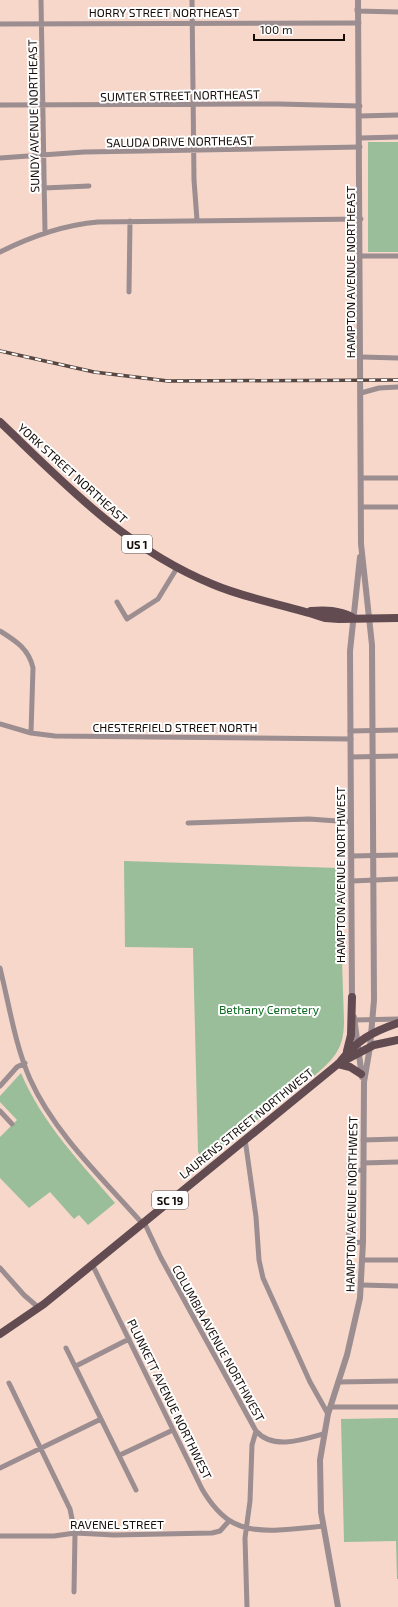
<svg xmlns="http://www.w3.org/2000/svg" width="398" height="1607" font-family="'Exo 2',sans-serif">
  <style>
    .green { fill: #99be99 }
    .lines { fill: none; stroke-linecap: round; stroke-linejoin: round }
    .minor { stroke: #9b8d90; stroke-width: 5 }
    .tertiary { stroke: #9b8d90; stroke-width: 6 }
    .primary { stroke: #624b51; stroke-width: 8 }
    .rail-casing { stroke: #574740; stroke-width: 3.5 }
    .rail { stroke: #fff; stroke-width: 2; stroke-dasharray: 6; stroke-linecap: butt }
    .labels { text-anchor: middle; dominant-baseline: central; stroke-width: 4; stroke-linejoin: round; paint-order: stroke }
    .shield { fill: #fff; stroke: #5c5552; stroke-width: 1 }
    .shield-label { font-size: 11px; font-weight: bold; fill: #160c08 }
    .street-label { font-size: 12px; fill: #160c08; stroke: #fff }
    .park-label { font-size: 12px; fill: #0e6a21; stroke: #fff }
  </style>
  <rect width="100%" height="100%" fill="#f6d7ca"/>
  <!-- green -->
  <path class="green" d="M368,142H398V252H368Z
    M124,861L339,868L344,1021C344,1048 335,1058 315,1075L204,1161L198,1152L193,948L125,947Z
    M21,1073C42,1123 80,1162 115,1203L88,1225L79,1215L74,1219L50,1192L29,1208L0,1178V1137L17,1120L0,1102V1096Z
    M398,1418V1579H397L396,1541L344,1542L341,1419Z"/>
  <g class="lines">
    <!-- minor -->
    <path class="minor" d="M41,0L45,232
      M192,0L194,180L197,220
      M357,9V11L398,12
      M0,24L359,23
      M0,105L278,104L360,106
      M360,116L398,115
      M360,138L398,137
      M0,158L84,152L360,147
      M44,188L89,186
      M0,252C32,236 63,225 98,222L361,219
      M360,256H398
      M129,292L130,221
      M362,357L398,358
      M361,393L379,388L398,387
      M361,478H398
      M361,507H398
      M117,602L127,619L158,599L177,568
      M0,631C16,641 29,649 33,668L31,733
      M0,724L31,733L55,736L351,739
      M350,731L398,730
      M351,757L398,756
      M188,823L309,819L351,822
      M351,856L398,855
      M352,881L398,879
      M0,968C9,1004 15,1045 30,1079C54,1133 104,1180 142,1223
      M355,1020L398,1019
      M0,1086L17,1067L25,1063
      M0,1111L12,1124
      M245,1139L256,1217L259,1260L263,1278L310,1382L328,1414
      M363,1140L398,1139
      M363,1163L398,1162
      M349,1171L363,1170
      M349,1182V1164
      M144,1222L161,1258L256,1431C273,1450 302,1440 323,1434
      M349,1243L363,1242
      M348,1260L349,1224
      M363,1260H398
      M92,1264L202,1489C222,1523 241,1532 279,1530C294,1529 308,1528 323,1526
      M0,1268L24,1295L39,1308
      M362,1285L398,1286
      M66,1348L136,1490
      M76,1366L129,1339
      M338,1382L398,1381
      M9,1383L70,1509L75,1533L74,1592
      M330,1407H398
      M120,1455L173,1430
      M0,1468L101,1419
      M0,1536H54L75,1533L114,1535L212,1533L220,1531L229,1521
      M247,1607L245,1538L250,1501L252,1445L256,1431"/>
    <!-- tertiary -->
    <path class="tertiary" d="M352,1000L350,651L360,557
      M354,1017L362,1077
      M338,1607L321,1512L320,1460L328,1414L347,1355L360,1298L363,1242L364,1082L370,1047L374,1000L372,645L361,544L358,0"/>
    <!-- primary -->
    <path class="primary" d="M0,422C67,486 125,548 212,584C249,600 288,605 325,618L339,619L398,618
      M311,611C326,610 338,610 352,617
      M347,1051L351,1035L352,997
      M340,1062C357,1040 372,1032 398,1023
      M338,1064L350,1067L361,1074
      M0,1334L44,1304L338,1064L374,1045L398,1040"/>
    <!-- rail casing -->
    <g class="rail-casing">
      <path id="rail" d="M0,351L94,372L168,381L398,380"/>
    </g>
    <!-- rail -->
    <use href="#rail" class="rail"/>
  </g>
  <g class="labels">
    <!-- shield labels -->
    <g class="shield">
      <rect x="122" y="535" width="30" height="18" rx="3"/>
      <rect x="152" y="1191" width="36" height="18" rx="3"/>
    </g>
    <g class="shield-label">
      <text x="137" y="544">US 1</text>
      <text x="170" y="1200">SC 19</text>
    </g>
    <!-- street labels -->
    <g class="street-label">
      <text x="164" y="12">HORRY STREET NORTHEAST</text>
      <text transform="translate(180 95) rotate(-1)">SUMTER STREET NORTHEAST</text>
      <text transform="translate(33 116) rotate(-91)">SUNDY AVENUE NORTHEAST</text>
      <text transform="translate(180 141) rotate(-1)">SALUDA DRIVE NORTHEAST</text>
      <text transform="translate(350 272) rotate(-90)">HAMPTON AVENUE NORTHEAST</text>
      <text transform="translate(73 473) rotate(42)">YORK STREET NORTHEAST</text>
      <text x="175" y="727">CHESTERFIELD STREET NORTH</text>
      <text transform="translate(340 875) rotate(-90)">HAMPTON AVENUE NORTHWEST</text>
      <text transform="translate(246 1123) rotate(-39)">LAURENS STREET NORTHWEST</text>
      <text transform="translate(351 1204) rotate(-89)">HAMPTON AVENUE NORTHWEST</text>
      <text transform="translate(219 1343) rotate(61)">COLUMBIA AVENUE NORTHWEST</text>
      <text transform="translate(170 1399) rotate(64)">PLUNKETT AVENUE NORTHWEST</text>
      <text x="117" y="1524">RAVENEL STREET</text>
    </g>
    <!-- park labels -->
    <g class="park-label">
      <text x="269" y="1009">Bethany Cemetery</text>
    </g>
  </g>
  <!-- scale -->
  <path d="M254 34v6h90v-6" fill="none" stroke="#160c08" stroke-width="2"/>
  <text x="260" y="34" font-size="12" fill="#160c08" stroke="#ffffff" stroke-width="3" paint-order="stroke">100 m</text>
</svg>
